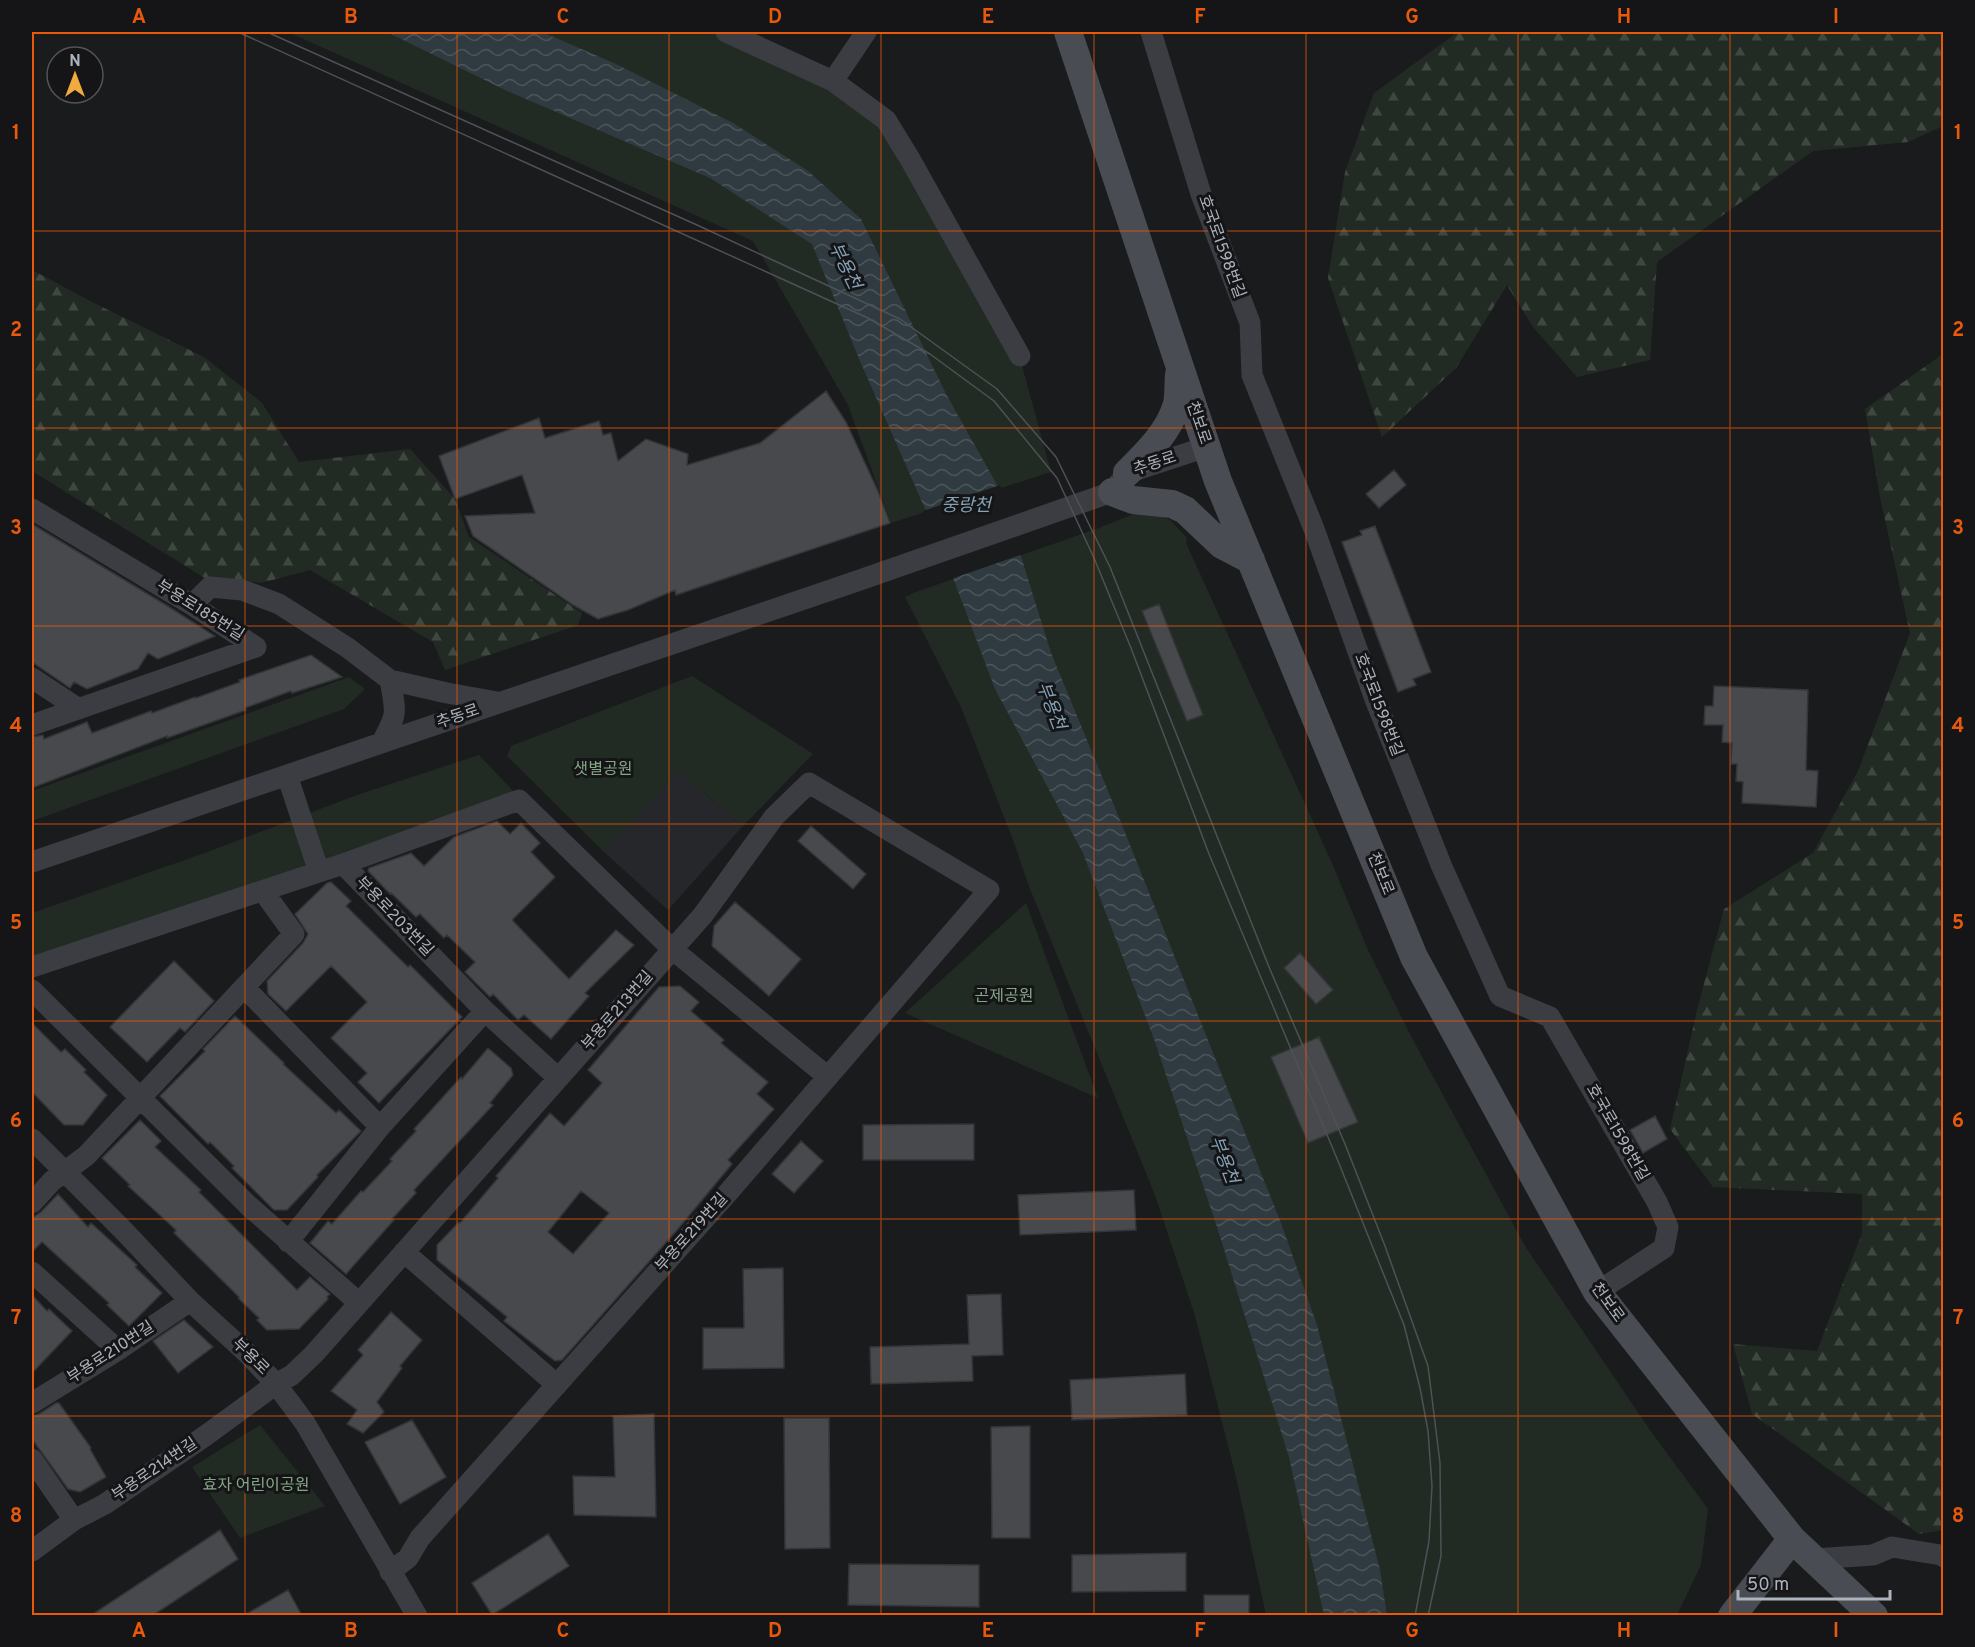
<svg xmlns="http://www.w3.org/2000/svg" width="1975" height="1647" font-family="Overpass,'Noto Sans KR',sans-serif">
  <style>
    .built { fill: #26272a }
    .forest { fill: url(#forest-firs) }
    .park { fill: #222b23 }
    .water { fill: url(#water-waves) }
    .pier { fill: #1a1b1d }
    .building { fill: #47494d; stroke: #343539; stroke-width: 1.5; fill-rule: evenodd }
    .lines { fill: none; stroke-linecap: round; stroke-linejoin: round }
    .minor { stroke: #3b3d42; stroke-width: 21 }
    .secondary { stroke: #494c52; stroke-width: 28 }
    .tram { stroke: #4e5157; stroke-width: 1.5 }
    .grid { fill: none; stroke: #e8590c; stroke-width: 1.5; stroke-opacity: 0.55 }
    .labels { text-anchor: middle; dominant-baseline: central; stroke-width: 6; stroke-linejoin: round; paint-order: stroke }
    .street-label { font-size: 16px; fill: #adb3bc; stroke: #151518 }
    .park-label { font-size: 16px; fill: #85a685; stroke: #151518 }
    .water-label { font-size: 18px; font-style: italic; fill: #85a2b6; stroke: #151518 }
    .neatline { fill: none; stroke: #e8590c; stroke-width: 2 }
    .grid-label { font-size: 20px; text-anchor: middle; font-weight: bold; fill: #e8590c }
  </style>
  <defs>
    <pattern id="forest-firs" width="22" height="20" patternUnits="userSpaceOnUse" patternTransform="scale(1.5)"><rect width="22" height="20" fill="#222b23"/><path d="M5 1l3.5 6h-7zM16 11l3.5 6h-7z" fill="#3f4741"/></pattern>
    <pattern id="water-waves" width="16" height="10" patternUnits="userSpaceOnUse" patternTransform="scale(1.5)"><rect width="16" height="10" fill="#303b41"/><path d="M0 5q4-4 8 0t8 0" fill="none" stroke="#4b555a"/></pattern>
  </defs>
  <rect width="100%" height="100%" fill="#1a1b1d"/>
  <!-- built -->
  <path class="built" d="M679,770L742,827L668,910L603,851Z"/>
  <!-- forest -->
  <path class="forest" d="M1458,32H1943V126L1908,142L1813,151L1657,262L1650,360L1577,377L1533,327L1507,285L1456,368L1382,437L1328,278L1345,172L1374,93Z
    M32,270L92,302L204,357L262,403L299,462L410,449L455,499L469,537L582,613L578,625L445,670L433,642L310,570L261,583L238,580H208L32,471Z
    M1943,354L1944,1530L1919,1534L1752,1414L1733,1344L1817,1351L1862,1233V1194L1713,1187L1670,1129L1698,1006L1724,909L1813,853L1858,771L1910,633L1880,497L1865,409Z"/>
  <!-- park -->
  <path class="park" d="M288,32H711L819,81L883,124L1021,362L1051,472L891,523L848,405L753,241Z
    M1146,509L1170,520L1187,538L1186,543L1331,861L1368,950L1412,1038L1525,1246L1650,1430L1708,1509L1701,1565L1677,1615H1266L1236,1477L1195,1316L1155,1195L1030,889L1013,840L961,707L905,597L916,592L1099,528Z
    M692,676L813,754L742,827L679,770L603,851L507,756L511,746Z
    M349,677L365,689L344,709L32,821V791Z
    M479,755L516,794L32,960V913L205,853L357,795Z
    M1026,903L1098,1098L905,1013Z
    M260,1425L325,1506L240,1538L192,1467Z"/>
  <!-- water -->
  <path class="water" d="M387,32H542L616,64L733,123L808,171L861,219L946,394L1001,492L1051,653L1120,820L1281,1223L1317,1325L1380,1570L1387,1615H1324L1289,1457L1217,1227L1154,1039L1083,853L995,689L938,538L860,361L812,244L710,178L505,90Z"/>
  <!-- pier -->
  <path class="pier" d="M1000,485L1023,554L951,579L923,511Z"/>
  <!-- building -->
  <path class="building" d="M826,391L846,422L878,491L890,523L676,595L675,590L628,610L598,619L573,605L473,536L465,516L535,513L522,475L455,499L439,456L539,418L545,438L599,421L603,435L611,433L618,461L646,439L688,454L687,465L760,443Z
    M1394,470L1406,485L1379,508L1366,494Z
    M32,524L166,605L215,636L158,659L148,653L138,669L87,689L74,682L70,688L32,662Z
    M1375,526L1431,672L1413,679L1416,685L1398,692L1342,542L1362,535L1360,531Z
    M1159,604L1203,715L1187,721L1142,611Z
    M311,655L342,677L292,693L291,691L245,708L246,710L167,738V736L32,788V737L43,735L44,739L87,722L92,733L151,711L152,713L195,697L196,698L240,682L239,680Z
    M1714,686L1808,690L1806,770L1818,771L1816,807L1742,803L1743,782L1736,781L1737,764H1731L1732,743L1722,742L1723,725H1704L1705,706H1713Z
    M497,821L510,834L521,823L540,843L531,852L555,877L513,919V921L569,979L616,930L634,945L585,993L589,996L551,1039L524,1015L518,1020L493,994L490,997L465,972L475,962L447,935L444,938L420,914L416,917L391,893L390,894L368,871L369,868L411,853L424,866L454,837Z
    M811,826L866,874L853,889L798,841Z
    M331,882L351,901L346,906L408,967L410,965L462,1017L379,1103L358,1082L367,1073L331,1038L367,1002L331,966L286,1011L268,994L267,981L303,943L308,934L295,914L327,883Z
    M735,902L801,959L769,996L712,946L714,926Z
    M1300,953L1333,990L1316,1004L1284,968Z
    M174,961L214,1001L185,1032L180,1028L147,1062L110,1027Z
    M680,986L699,1002L691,1011L724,1040L721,1043L768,1082L757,1094L774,1109L728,1160L732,1164L678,1229L562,1360L555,1361L504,1321L507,1317L437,1260V1245L459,1222L460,1223L498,1178L496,1176L550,1113L564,1126L602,1083L588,1070L659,987ZM581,1191L609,1213L573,1254L548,1232Z
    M235,1016L284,1063L283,1064L336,1113L339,1110L361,1131L317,1175L318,1177L287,1210H274L232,1168L234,1166L210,1142L208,1144L160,1096L205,1051L203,1049Z
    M32,1023L61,1052L65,1049L86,1070L84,1072L107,1095L83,1125H64L32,1092Z
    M1319,1037L1358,1122L1308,1143L1271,1057Z
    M488,1048L511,1068L513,1075L490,1103L493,1105L414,1190L416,1193L392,1219L394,1220L346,1274L310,1243L328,1221L332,1224L361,1191L363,1192L392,1161L390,1159L416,1131L414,1129L461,1077L462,1079Z
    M1655,1116L1667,1139L1643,1153L1630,1130Z
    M140,1120L161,1141L155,1147L201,1190L199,1192L297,1290L310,1277L330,1294L327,1297L328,1299L299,1329L267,1330L257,1320L259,1318L238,1298L239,1297L174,1233L176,1230L128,1186L130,1185L102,1158Z
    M974,1124V1160H863V1125Z
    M801,1141L823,1161L794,1193L772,1174Z
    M1134,1190L1136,1230L1020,1235L1018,1195Z
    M58,1194L88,1227L91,1223L137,1265L135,1267L162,1293L129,1326L107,1305L109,1303L42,1242L32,1252V1218L41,1212Z
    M783,1268L784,1368L703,1369V1328H744L743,1269Z
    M1001,1294L1003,1355L972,1356L973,1381L871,1384L870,1347L969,1344L967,1295Z
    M32,1295L47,1311L49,1309L72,1331L32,1373Z
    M391,1312L422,1340L400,1366L402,1368L377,1402L384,1412L363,1433L347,1424L357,1410L331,1391L363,1355L358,1350Z
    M184,1320L213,1347L178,1373L153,1341Z
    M1185,1374L1187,1415L1072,1420L1070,1380Z
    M56,1403H59L91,1448L90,1449L106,1477L80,1492L68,1489L32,1439V1416L39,1414Z
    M654,1414L656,1517L574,1515L573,1476L615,1477L613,1416Z
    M784,1418H829L830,1548L785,1549Z
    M412,1420L446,1477L400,1504L365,1442Z
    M1030,1426V1538H992L991,1427Z
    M220,1530L238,1559L152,1616H90Z
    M548,1534L569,1566L492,1615L472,1583Z
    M1186,1553V1591L1072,1592V1555Z
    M849,1564L979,1565V1607L848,1605Z
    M288,1590L302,1616H243Z
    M1204,1595H1249V1616H1204Z"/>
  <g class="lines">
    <!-- minor -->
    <path class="minor" d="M726,32L833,81L866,32
      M1151,32L1201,194L1250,323L1252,375L1314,529L1375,699L1442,867L1500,996L1550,1017L1657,1202L1668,1227L1664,1248L1597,1292
      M833,81L886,120L910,159L1020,356
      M32,509L192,605L256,647
      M192,605L210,587L242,590L279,604L348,648L390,680L447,693L497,702
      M32,678L79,709
      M32,725L256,647
      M382,742C398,713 396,713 390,680
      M287,775L319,872
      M32,862L857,581L1112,492L1127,473L1206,447
      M343,864L485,1011L558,1078
      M32,967L343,864L519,800L672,949L828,1077
      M244,987L380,1127
      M32,990L249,1206L358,1302
      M32,1139L124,1231L190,1301L248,1354L276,1384L305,1423L417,1616
      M32,1203L52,1181L86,1156L294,934L263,891
      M288,1242L380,1127L485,1011
      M404,1252L557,1385
      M32,1272L118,1350
      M32,1403L118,1350L190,1301
      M32,1459L74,1520
      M32,1551L74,1520L105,1504L205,1436L276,1384L292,1375L314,1354L703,915L774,817L809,783L989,890L726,1195L420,1538L408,1558L390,1572
      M1814,1559L1873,1555L1892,1547L1941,1555L1944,1557"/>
    <!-- secondary -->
    <path class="secondary" d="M1068,32L1218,481L1414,957L1597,1292L1792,1539L1874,1616
      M1127,473C1147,453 1169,432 1177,404C1179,395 1178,384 1179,375
      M1112,492L1133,500L1172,504L1185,510L1222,545L1251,560
      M1732,1616L1792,1539"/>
    <!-- tram -->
    <path class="tram" d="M238,32L868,318L930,354L994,401L1057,478L1094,558L1131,648L1209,854L1338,1161L1404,1325L1420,1388L1428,1431L1432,1486L1429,1541L1415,1616
      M267,32L697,225L900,319L997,389L1056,457L1110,567L1269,967L1345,1144L1385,1246L1428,1366L1440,1463L1441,1556L1428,1616"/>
  </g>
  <!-- grid -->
  <path class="grid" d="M245,32V1616M457,32V1616M669,32V1616M881,32V1616M1094,32V1616M1306,32V1616M1518,32V1616M1730,32V1616M32,231H1944M32,428H1944M32,626H1944M32,824H1944M32,1021H1944M32,1219H1944M32,1416H1944"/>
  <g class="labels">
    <!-- street labels -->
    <g class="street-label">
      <text transform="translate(1221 247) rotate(70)">호국로1598번길</text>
      <text transform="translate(1198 423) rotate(71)">천보로</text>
      <text transform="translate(1155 464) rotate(-18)">추동로</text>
      <text transform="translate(200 611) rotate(32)">부용로185번길</text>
      <text transform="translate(1378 705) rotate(69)">호국로1598번길</text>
      <text transform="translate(458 717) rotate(-19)">추동로</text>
      <text transform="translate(1380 874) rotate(68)">천보로</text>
      <text transform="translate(394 917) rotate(46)">부용로203번길</text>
      <text transform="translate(618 1011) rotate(-49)">부용로213번길</text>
      <text transform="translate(1617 1133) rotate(60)">호국로1598번길</text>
      <text transform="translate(692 1233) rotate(-48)">부용로219번길</text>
      <text transform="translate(1607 1303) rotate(54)">천보로</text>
      <text transform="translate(111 1353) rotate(-33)">부용로210번길</text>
      <text transform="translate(250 1357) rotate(45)">부용로</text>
      <text transform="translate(155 1470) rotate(-34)">부용로214번길</text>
    </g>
    <!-- park labels -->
    <g class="park-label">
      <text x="603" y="770">샛별공원</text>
      <text x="1004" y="997">곤제공원</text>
      <text x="256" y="1486">효자 어린이공원</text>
    </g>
    <!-- water labels -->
    <g class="water-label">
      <text transform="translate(844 266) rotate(64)">부용천</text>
      <text x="966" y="506">중랑천</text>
      <text transform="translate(1050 706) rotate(69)">부용천</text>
      <text transform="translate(1223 1160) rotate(69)">부용천</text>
    </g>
  </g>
  <!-- border -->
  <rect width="1975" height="1647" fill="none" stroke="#151518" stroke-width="66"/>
  <!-- north arrow -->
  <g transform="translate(75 75)"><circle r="28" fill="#151518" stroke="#52545a" stroke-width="1.5"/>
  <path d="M0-4.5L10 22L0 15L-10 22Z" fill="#f0aa3f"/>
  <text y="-9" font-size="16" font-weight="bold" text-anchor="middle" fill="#adb3bc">N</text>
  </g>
  <!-- scale -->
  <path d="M1738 1590v9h152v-9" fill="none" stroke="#adb3bc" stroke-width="3"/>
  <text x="1747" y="1590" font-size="18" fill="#adb3bc" stroke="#151518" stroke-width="4.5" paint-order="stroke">50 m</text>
  <rect x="33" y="33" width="1909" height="1581" class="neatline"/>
  <g class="grid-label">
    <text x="139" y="23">A</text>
    <text x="351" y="23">B</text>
    <text x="563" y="23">C</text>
    <text x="775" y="23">D</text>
    <text x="988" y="23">E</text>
    <text x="1200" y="23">F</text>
    <text x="1412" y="23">G</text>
    <text x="1624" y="23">H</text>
    <text x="1836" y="23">I</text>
    <text x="16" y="139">1</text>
    <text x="1958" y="139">1</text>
    <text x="16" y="336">2</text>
    <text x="1958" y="336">2</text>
    <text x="16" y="534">3</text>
    <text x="1958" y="534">3</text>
    <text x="16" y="732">4</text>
    <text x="1958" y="732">4</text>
    <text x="16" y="929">5</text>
    <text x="1958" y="929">5</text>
    <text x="16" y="1127">6</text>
    <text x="1958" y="1127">6</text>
    <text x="16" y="1324">7</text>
    <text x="1958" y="1324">7</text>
    <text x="16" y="1522">8</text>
    <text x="1958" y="1522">8</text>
    <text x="139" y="1637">A</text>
    <text x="351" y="1637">B</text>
    <text x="563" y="1637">C</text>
    <text x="775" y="1637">D</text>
    <text x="988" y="1637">E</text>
    <text x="1200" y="1637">F</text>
    <text x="1412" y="1637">G</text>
    <text x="1624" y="1637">H</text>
    <text x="1836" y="1637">I</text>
  </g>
</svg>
